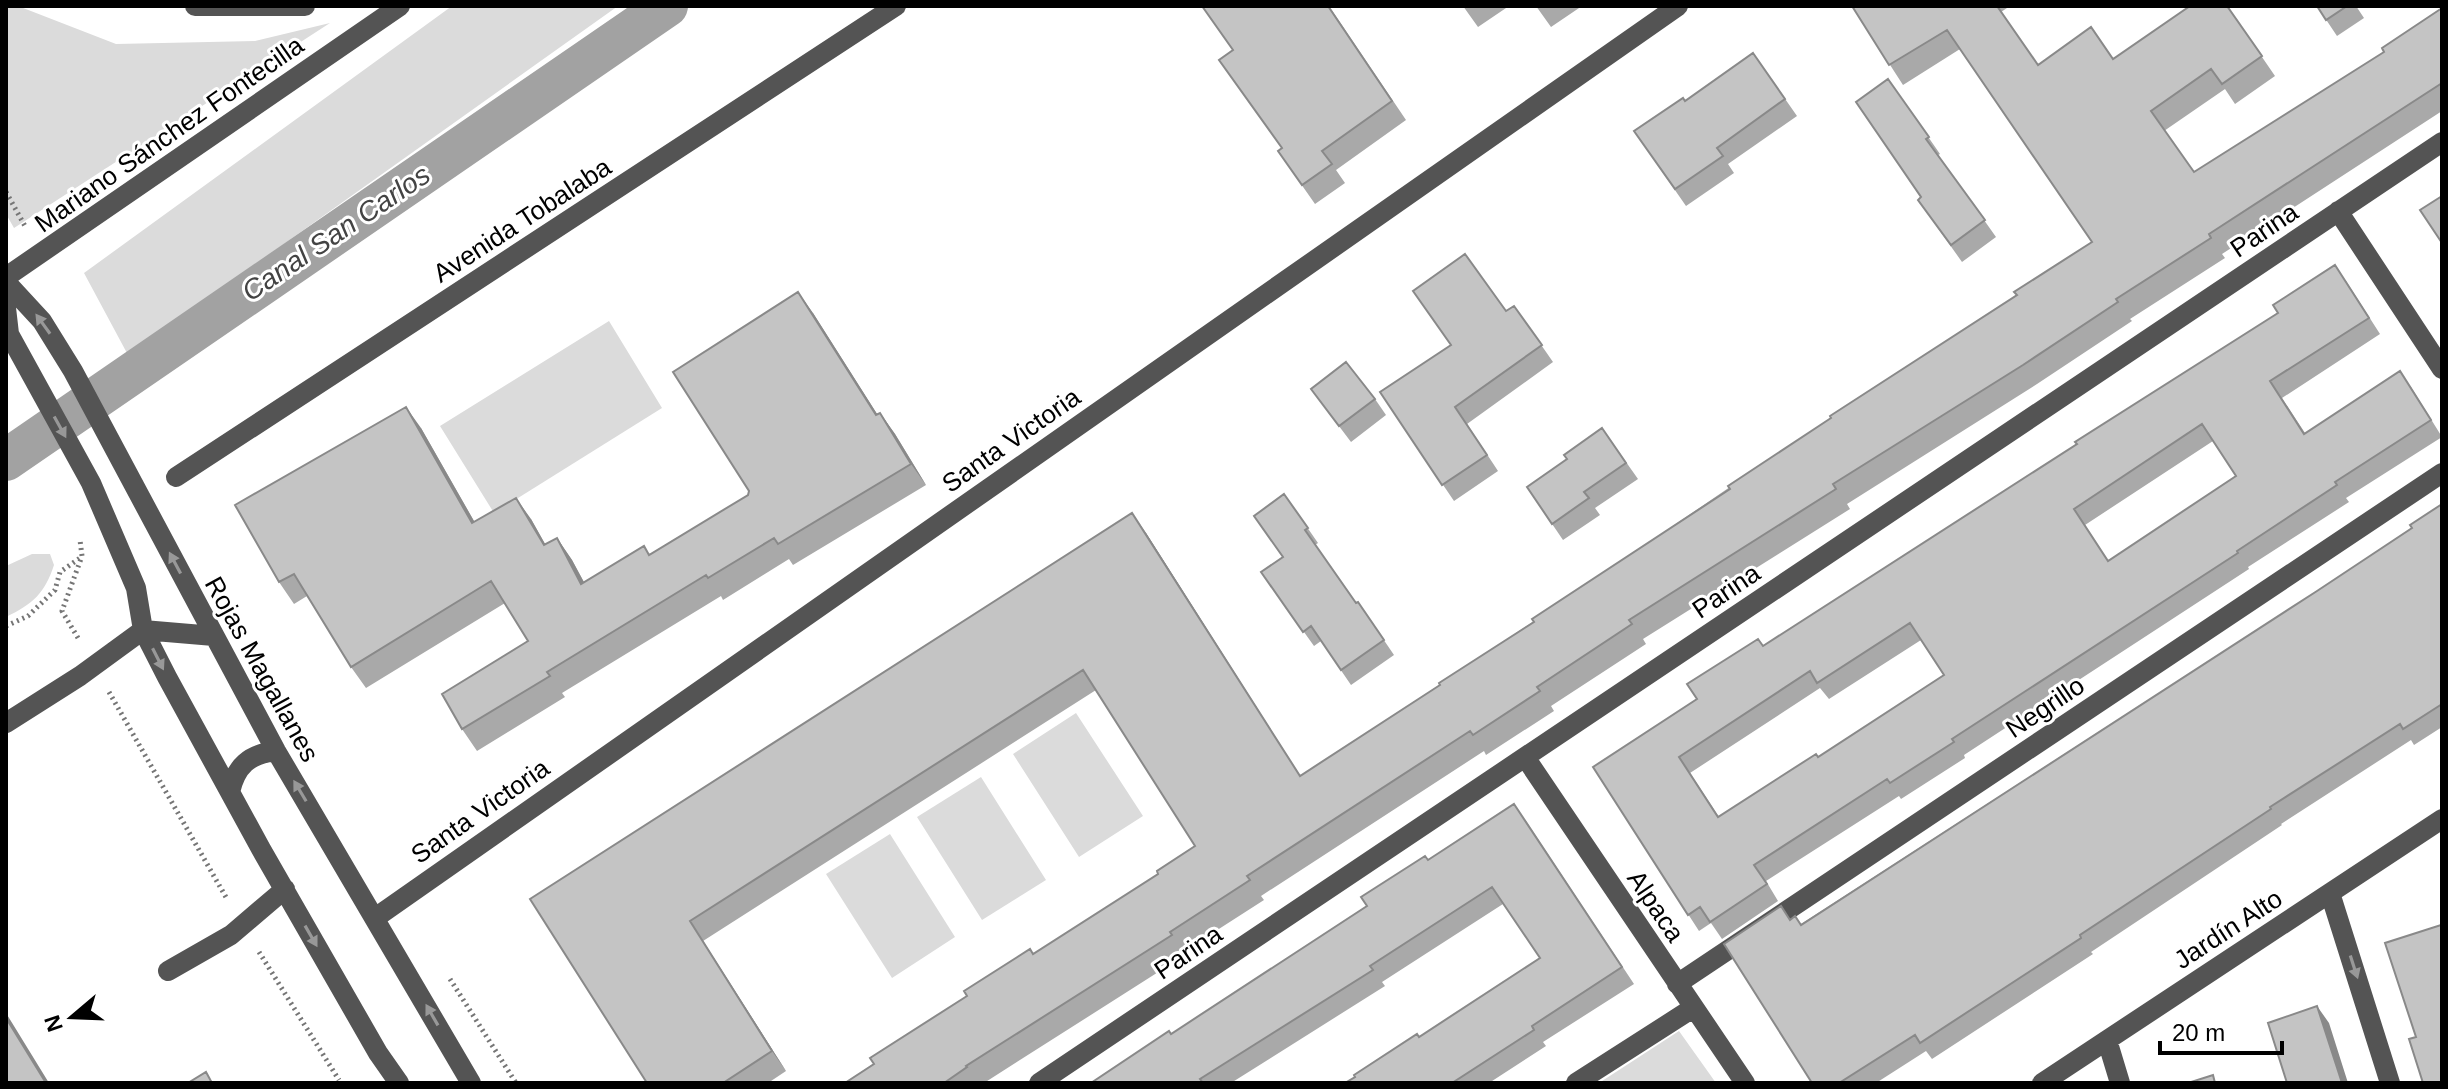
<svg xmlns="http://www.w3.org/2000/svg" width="2448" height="1089" font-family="Arial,sans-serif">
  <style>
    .green { fill: #dbdbdb }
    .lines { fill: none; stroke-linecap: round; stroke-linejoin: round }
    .canal { stroke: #a2a2a2; stroke-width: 42 }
    .path { stroke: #767676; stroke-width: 5; stroke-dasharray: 2 4; stroke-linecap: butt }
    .minor { stroke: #545454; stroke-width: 20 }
    .wall { fill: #a9a9a9; fill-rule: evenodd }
    .shaded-wall { fill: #898989 }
    .building { fill: #c4c4c4; stroke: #898989; stroke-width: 2; fill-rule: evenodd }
    .oneway { fill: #989898 }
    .labels { text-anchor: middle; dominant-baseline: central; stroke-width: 6; stroke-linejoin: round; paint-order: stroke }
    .street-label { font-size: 26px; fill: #000; stroke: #fff }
    .water-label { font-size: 28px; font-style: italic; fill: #434343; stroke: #fff }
  </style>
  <rect width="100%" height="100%" fill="#fff"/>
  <!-- green -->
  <path class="green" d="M6,6H18L116,44L255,41L330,23L14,228L6,214Z
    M452,6H618L128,355L84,273Z
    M609,321L662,408L494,513L440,426Z
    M32,554H50L54,565C45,593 33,604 6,617V566Z
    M1076,713L1143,816L1079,857L1013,754Z
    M981,777L1046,880L982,920L917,817Z
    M890,834L955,937L892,978L826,874Z
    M1679,1031L1716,1083H1599Z"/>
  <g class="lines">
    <!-- canal -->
    <path class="canal" d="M6,460L667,6"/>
    <!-- path -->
    <path class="path" d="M6,192L25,226
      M6,626L28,616L55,590L60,572L80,558
      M78,638L62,611L82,556L80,540
      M109,692L227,899
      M259,952L339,1080
      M450,979L516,1083"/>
    <!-- minor -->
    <path class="minor" d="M195,6H305
      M2338,211L2442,369
      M6,277L400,6
      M6,282L42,321L73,371L276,751L471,1083
      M6,308L9,334L91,483L136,588L143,630L167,677L261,849L378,1053L399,1083
      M176,477L896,6
      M6,723L80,676L143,630L214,636
      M1525,757L1745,1083
      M230,792C236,766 249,754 276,751
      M2330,893L2390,1083
      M375,918L1678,6
      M168,971L231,935L285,889
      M1677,984L2442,473
      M2107,1040L2120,1083
      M1039,1083L2442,142
      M1576,1083L1693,1008
      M2042,1083L2442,819"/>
  </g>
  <!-- wall -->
  <path class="wall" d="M1329,6L1406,120L1336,170L1345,183L1315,204L1278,151L1282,148L1233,50Z
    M1463,6H1509L1478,27Z
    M1536,6H1582L1551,27Z
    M1852,6H2010L2001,12L2038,65L2113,59L2227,6L2275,76L2235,104L2225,89L2164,131L2194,172L2384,52L2442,8V111L2222,254L2225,258L2130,319L2132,321L2037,384L1847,504L1850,509L1643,639L1646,644L1551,706L1554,711L1486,755L1484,751L1261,896L1264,900L1183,952L1185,955L984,1083H845L1034,954L1158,874L1195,846L1096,690L703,941L786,1071L768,1083H647L530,899L1146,533L1300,776L1440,685L1831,418L2017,295L2092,242L1960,49L1903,85Z
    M2317,6H2356L2364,18L2337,36Z
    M1753,53L1797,116L1728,164L1734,173L1686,206L1634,131L1685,101Z
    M1888,79L1940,154L1938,155L1996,237L1962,262L1918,200L1921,197Z
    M2346,281L2380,334L2282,398L2305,433L2411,387L2442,437L2346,498L2349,502L2248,567L2249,569L1964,755L1965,758L1901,799L1899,796L1766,881L1778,901L1722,939L1711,923L1699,931L1593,767L1697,699L1763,646ZM2213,441L2236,476L2108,561L2085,525ZM1921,640L1944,675L1818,757L1719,817L1690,773L1820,688L1829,699Z
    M1514,306L1553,362L1467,424L1498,471L1454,501L1380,392Z
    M813,313L877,414L880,413L895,434L926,485L793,565L789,559L723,600L721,596L562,693L565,697L477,751L462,729L528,641L505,603L366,688L351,667L307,596L294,604L279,582L421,428L474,521L531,519L545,544L557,538L572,560L584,582L650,554L748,495Z
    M1311,389L1375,399L1386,415L1351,442Z
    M1602,428L1638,479L1595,508L1600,515L1563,540L1527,487L1567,459Z
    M1284,494L1318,543L1315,545L1356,603L1358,602L1394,655L1351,685L1321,641L1314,646L1261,572L1283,557Z
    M2442,504V727L2414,745L2411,740L2281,824L2282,825L2091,952L2093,954L1932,1059L1926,1051L1876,1083H1812L1790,919L1801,924L2317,591L2412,528Z
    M1526,821L1634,984L1543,1042L1546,1046L1489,1083H1345L1419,1037L1540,958L1503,904L1382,982L1385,986L1231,1083H1091L1171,1034L1367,906L1429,860Z"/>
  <!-- shaded-wall -->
  <path class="shaded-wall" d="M798,292L813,313L891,436L876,415Z
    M406,407L421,428L487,544L472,523Z
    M880,413L895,434L926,485L911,464Z
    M516,498L531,519L558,567L544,545Z
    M1132,513L1146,533L1313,796L1300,776Z
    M557,538L572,560L596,605L581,584Z
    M690,921L703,941L786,1071L772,1051Z
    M2317,1006L2329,1023L2348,1083H2342Z
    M6,1013L49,1083H46L6,1018Z"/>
  <!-- building -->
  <path class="building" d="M1202,6H1328L1392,101L1322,151L1332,164L1302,185L1278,151L1282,148L1219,60L1233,50Z
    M1852,6H1997L2038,65L2091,27L2113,59L2190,6H2227L2262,56L2222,84L2211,69L2151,111L2194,172L2384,52L2382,48L2442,8V83L2209,234L2211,238L2116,299L2118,302L2023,365L1833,484L1836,489L1629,620L1632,624L1537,687L1540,691L1473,735L1470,731L1247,876L1250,880L1170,932L1172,935L966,1066L967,1067L944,1083H845L874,1064L870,1058L967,996L964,991L1030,949L1033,954L1158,874L1157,871L1195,846L1083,670L690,921L772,1051L723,1083H647L530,899L1132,513L1300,776L1440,685L1439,683L1534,622L1532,619L1730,489L1728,486L1831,418L1830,416L2017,295L2014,292L2092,242L1947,30L1889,65Z
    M2317,6H2347L2326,20Z
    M1753,53L1785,99L1717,148L1723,156L1675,189L1634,131L1683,98L1685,101Z
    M1888,79L1929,137L1926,139L1985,220L1951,245L1918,200L1921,197L1856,102Z
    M2442,196V243L2420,210Z
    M1465,254L1506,311L1514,306L1542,345L1455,407L1487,455L1442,485L1380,392L1451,345L1413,291Z
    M2335,265L2369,318L2270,381L2304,434L2400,371L2431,420L2335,482L2337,485L2237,551L2238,553L1952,739L1954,742L1890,783L1887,779L1754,865L1767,884L1710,922L1700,907L1688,915L1593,767L1697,699L1687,684L1758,639L1763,646L2077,444L2075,442L2278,313L2273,305ZM2202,424L2236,476L2108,561L2074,509ZM1910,623L1944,675L1818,757L1816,754L1718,817L1679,757L1810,671L1817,683Z
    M798,292L876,415L880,413L911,464L778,544L774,538L708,578L706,575L547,672L550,676L462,729L442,694L528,641L491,581L351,667L294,574L279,582L235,505L406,407L472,523L516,498L544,545L557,538L581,584L644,546L649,555L748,495L749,491L673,372Z
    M1346,362L1375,399L1339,426L1311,389Z
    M1602,428L1626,463L1584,492L1589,498L1552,524L1527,487L1567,459L1564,455Z
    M1284,494L1308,528L1305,530L1356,603L1358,602L1384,640L1341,670L1311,626L1303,632L1261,572L1283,557L1254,516Z
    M2442,504V704L2403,729L2400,724L2270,807L2271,809L2080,935L2081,938L1920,1043L1915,1035L1839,1083H1812L1724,944L1781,906L1790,920L1795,916L1801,925L2317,591L2412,528L2410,525Z
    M1514,804L1622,967L1532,1026L1534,1030L1452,1083H1345L1355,1077L1354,1075L1417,1034L1419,1037L1540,958L1492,887L1370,966L1373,970L1200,1079L1203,1083H1091L1169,1031L1171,1034L1367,906L1361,897L1425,856L1428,860Z
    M2441,925L2442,928V1083H2423L2409,1039L2416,1037L2385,943Z
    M2317,1006L2342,1083H2287L2268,1023Z
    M6,1018L46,1083H6Z
    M206,1072L212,1083H188Z
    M2213,1075L2215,1083H2188Z"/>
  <!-- one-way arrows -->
  <defs><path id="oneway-solid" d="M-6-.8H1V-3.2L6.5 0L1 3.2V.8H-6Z" transform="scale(2)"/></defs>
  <g class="oneway">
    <use href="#oneway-solid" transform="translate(43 324) rotate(-126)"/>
    <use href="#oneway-solid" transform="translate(60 427) rotate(61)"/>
    <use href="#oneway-solid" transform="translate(175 563) rotate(-118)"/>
    <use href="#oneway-solid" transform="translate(158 659) rotate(63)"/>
    <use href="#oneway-solid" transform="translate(300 791) rotate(-121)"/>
    <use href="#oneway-solid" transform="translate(311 936) rotate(60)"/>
    <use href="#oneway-solid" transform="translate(2354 967) rotate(72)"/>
    <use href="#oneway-solid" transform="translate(432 1015) rotate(-120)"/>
  </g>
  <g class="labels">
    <!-- street labels -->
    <g class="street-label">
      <text transform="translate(169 134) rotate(-35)">Mariano Sánchez Fontecilla</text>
      <text transform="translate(522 220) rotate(-33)">Avenida Tobalaba</text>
      <text transform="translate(2264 230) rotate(-34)">Parina</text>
      <text transform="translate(1011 440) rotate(-35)">Santa Victoria</text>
      <text transform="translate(1726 591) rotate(-34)">Parina</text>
      <text transform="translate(262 669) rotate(61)">Rojas Magallanes</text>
      <text transform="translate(2045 707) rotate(-34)">Negrillo</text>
      <text transform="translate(480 811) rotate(-35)">Santa Victoria</text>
      <text transform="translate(1656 906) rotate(56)">Alpaca</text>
      <text transform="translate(2228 929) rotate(-33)">Jardín Alto</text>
      <text transform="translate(1188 952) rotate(-34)">Parina</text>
    </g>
    <!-- water labels -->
    <g class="water-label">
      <text transform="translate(336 233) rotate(-34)">Canal San Carlos</text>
    </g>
  </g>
  <!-- border -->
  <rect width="2448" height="1089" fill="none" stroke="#000000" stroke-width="16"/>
  <!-- north arrow -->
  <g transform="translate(72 1017) rotate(251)" stroke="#ffffff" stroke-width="6" paint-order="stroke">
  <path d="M0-6L14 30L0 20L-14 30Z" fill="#000000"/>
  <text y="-12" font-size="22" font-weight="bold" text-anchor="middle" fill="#000000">N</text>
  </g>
  <!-- scale -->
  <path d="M2160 1041v12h122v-12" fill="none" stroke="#000000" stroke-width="4"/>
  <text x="2172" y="1041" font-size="24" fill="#000000" stroke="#ffffff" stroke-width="6" paint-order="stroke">20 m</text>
</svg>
